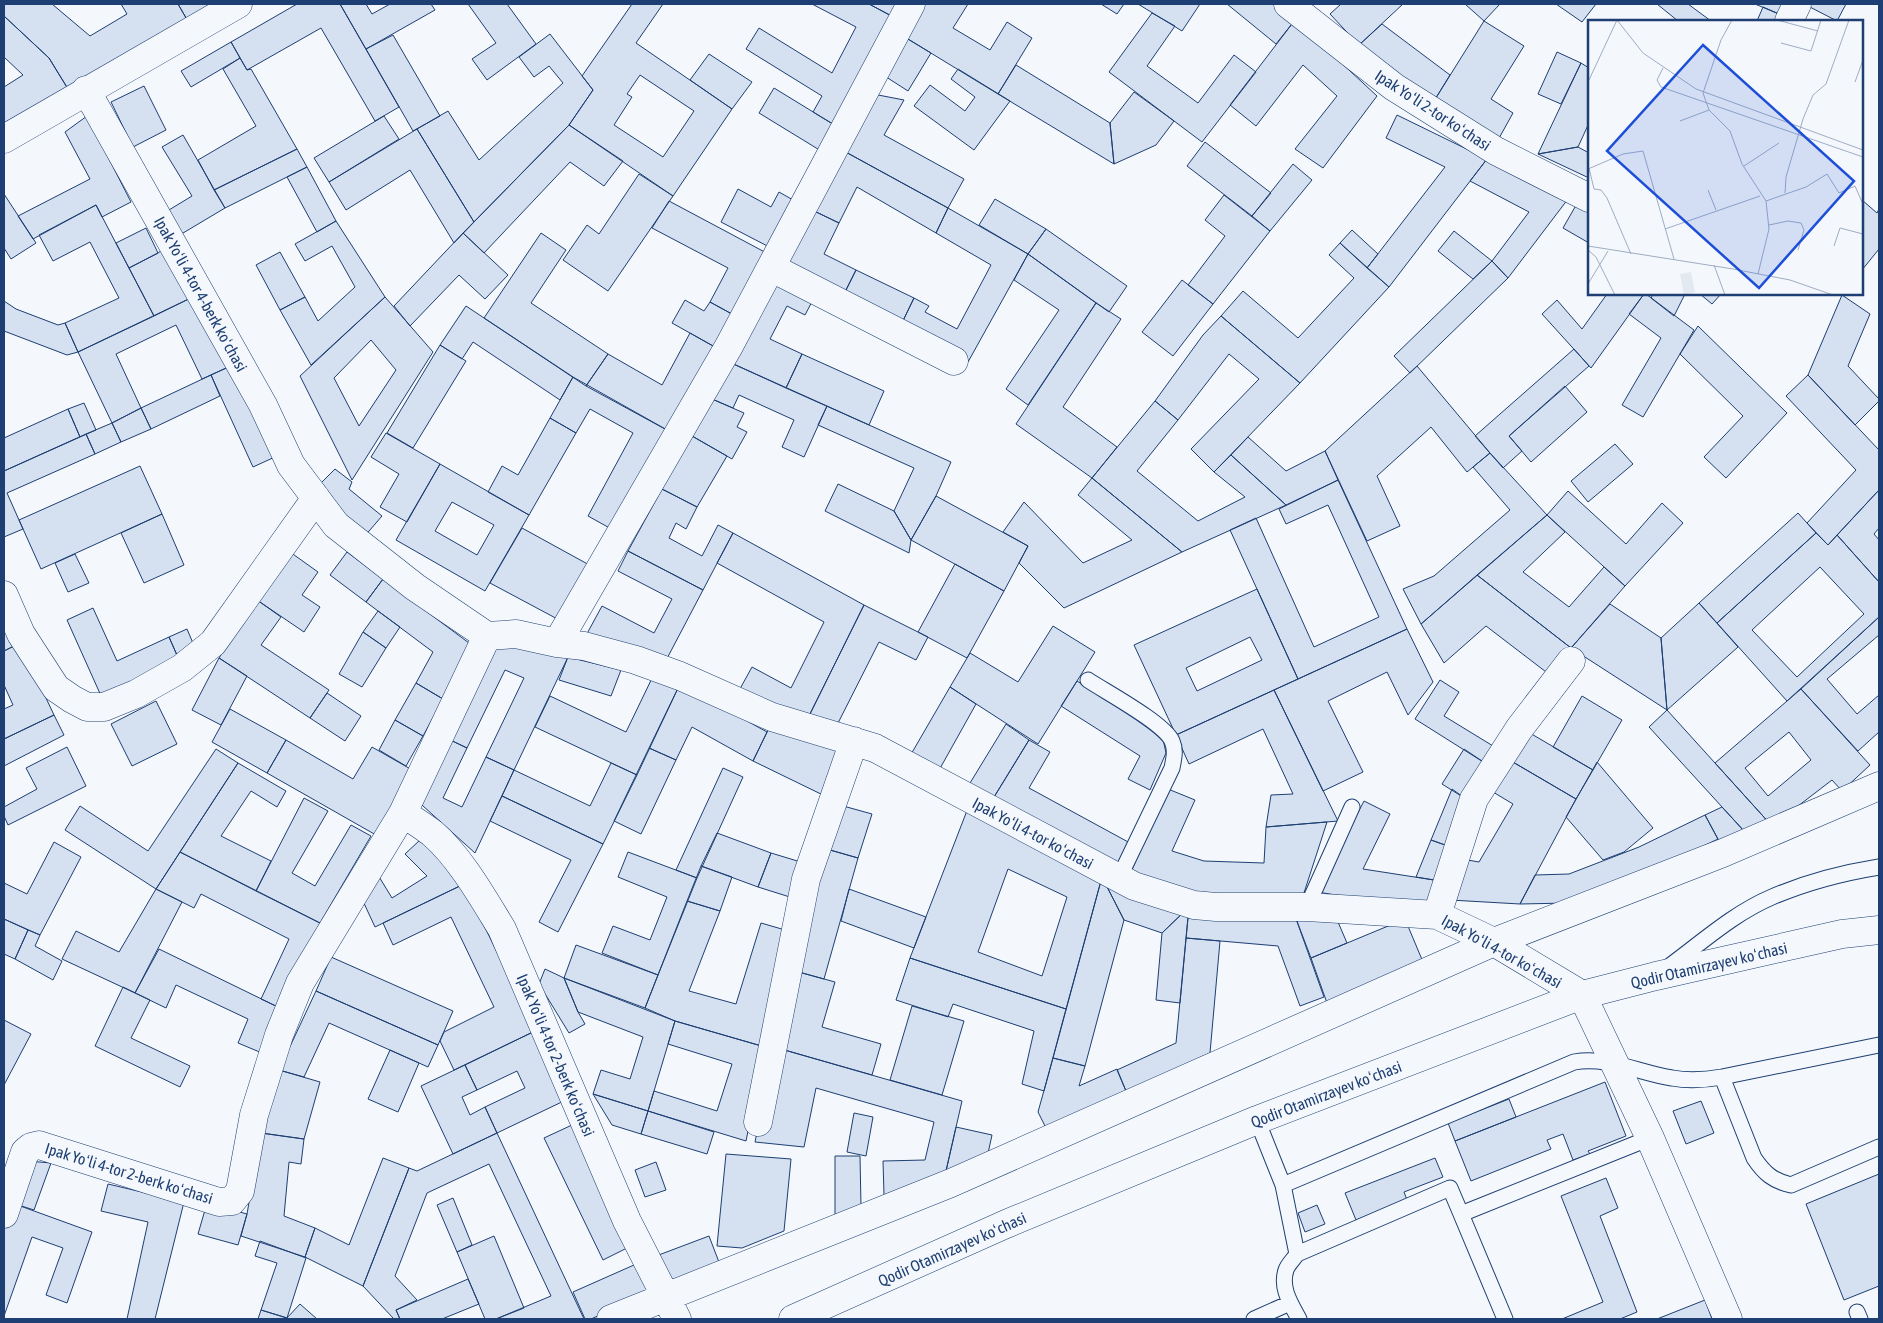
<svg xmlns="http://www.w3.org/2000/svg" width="1883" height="1323" font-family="'Asap Condensed',sans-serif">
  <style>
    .building { fill: #d5e0f0; stroke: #1d3f73; fill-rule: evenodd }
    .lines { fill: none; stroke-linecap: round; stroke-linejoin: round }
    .lane-casing { stroke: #1d3f73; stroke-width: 17 }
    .street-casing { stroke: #1d3f73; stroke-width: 29 }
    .secondary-casing { stroke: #1d3f73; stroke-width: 29 }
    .lane { stroke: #f4f7fb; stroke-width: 15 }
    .street { stroke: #f4f7fb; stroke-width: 28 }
    .secondary { stroke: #f4f7fb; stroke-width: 28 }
    .labels { text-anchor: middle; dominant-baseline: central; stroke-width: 4; stroke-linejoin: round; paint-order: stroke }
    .street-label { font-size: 16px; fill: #1d3f73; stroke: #f4f7fb }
    .inset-road { fill: none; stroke: #9eadc5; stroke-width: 1 }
    .view { fill: #1d4ed8; fill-opacity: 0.15; stroke: #1d4ed8; stroke-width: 2.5 }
    .inset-edge { fill: none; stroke: #1d3f73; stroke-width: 2.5 }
  </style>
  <rect width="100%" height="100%" fill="#f4f7fb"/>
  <!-- building -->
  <path class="building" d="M6,4H52L90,36L127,14L121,4H178L189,23L68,89L49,58L4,16V6Z
    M178,4H222L189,23Z
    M297,4H340L399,107L375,121L321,28L247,70L231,42Z
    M340,4H366L372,14L390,4H431L435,10L366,49Z
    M468,4H507L536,44L487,80L472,59L496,43Z
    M632,4H663L636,43L732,109L673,196L569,125L593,90L582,76ZM640,75L694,111L663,157L614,125L632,97L627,94Z
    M812,4H869L899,20L841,129L813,112L822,96L746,49L759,28L832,73L856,27Z
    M869,4H907L899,20Z
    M922,4H968L953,28L990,50L1007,22L1032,38L998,94L903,36Z
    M1101,4H1124L1117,14Z
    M1138,4H1200L1182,31Z
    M1227,4H1276L1295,20L1276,44Z
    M1341,4H1403L1359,45L1330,14Z
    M1465,4H1500L1484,21Z
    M1556,4H1596L1582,22Z
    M1657,4H1688L1711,21H1678Z
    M1755,4H1792L1786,17Z
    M1806,4H1846L1837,21L1806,5Z
    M1763,7L1786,17L1785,21H1757Z
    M1152,13L1175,26L1147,66L1198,103L1234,55L1256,72L1202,142L1109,72Z
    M4,16L49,58L68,89L4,129V87L23,75L4,57Z
    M1295,20L1377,96L1323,168L1295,149L1337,96L1303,65L1256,126L1230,105Z
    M1484,21L1524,46L1491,99L1513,113L1498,140L1434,101Z
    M1382,24L1450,75L1434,101L1359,45Z
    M550,34L593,90L569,125L474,222L417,129L448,111L479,160L563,83L549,66L534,77L519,57Z
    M393,35L440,116L413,131L366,49Z
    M903,36L931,53L908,91L880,73Z
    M231,42L240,58L191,87L181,71Z
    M1557,52L1581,63L1561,104L1538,94Z
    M709,54L752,82L732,109L690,80Z
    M240,58L247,70L251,69L297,149L214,190L198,160L256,126L223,69Z
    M1581,63L1589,68V123L1578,147L1538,154Z
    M1016,65L1110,123L1114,164L998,94Z
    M958,69L1010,101L974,150L914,106L930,85L965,111L975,97L951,79Z
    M144,86L166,130L133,147L111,102Z
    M774,88L841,129L826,154L759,113Z
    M1134,92L1174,121L1156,145L1114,164L1110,123Z
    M873,94L904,100L884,135L964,179L948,208L842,150Z
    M1397,115L1487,159L1389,287L1367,268L1445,167L1386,138Z
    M87,116L131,202L102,217L96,205L33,239L18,216L90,179L65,132Z
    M384,116L399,139L329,182L314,158Z
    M569,125L623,161L604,186L570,162L484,253L463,233Z
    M417,129L474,222L454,243L410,170L346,210L329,182Z
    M183,135L225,208L173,239L159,216L192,196L162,147Z
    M1205,142L1271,193L1252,216L1187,166Z
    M1578,147L1589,153V178L1538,154Z
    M297,149L307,167L225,208L214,190Z
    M842,150L948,208L936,233L857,187L839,223L810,209Z
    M1487,159L1568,199L1508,278L1492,261L1529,212L1470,181Z
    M1293,164L1312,180L1270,231L1252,216Z
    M307,167L336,221L317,232L287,177Z
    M639,174L673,196L608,291L563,260L587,225L599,234Z
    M738,189L771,207L779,192L802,205L777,251L721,222Z
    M4,194L36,243L11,259L4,248Z
    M1224,195L1270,231L1213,304L1188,285L1225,236L1205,220Z
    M995,199L1046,229L1028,254L979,225Z
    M1579,200L1589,205V243L1563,228Z
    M1862,200L1877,213L1879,209V249L1862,270Z
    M669,201L774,257L741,319L710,302L728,268L652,228Z
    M96,205L154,316L78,352L65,323L119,298L90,242L53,261L39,235Z
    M948,208L1028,254L968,362L899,329L914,298L929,306L925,312L957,329L991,265L936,233Z
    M810,209L839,223L824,254L856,270L841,300L780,270Z
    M336,221L385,297L311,365L280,310L305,297L318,321L355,287L332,246L305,261L295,244Z
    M146,228L158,253L129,268L116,243Z
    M1046,229L1127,286L1109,312L1028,254Z
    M1352,230L1378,254L1367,268L1340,243Z
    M1454,231L1492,261L1473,279L1438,251Z
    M463,233L508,275L485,299L459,275L410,326L394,306Z
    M541,233L566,250L531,303L608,354L586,386L484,318Z
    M1340,243L1389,287L1300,383L1221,316L1243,291L1298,338L1354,278L1329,255Z
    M169,245L199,294L154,316L129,268L158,253Z
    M280,252L305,297L280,310L256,265Z
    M1028,254L1096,303L1028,405L1006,389L1059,310L1014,280Z
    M1492,261L1508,278L1410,373L1394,356Z
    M856,270L914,298L899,329L841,300Z
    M776,273L816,294L805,315L787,306L770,339L802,354L786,388L729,362Z
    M1182,280L1213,304L1173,356L1142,332Z
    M199,294L235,364L202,379L176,325L116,354L141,408L112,423L78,352Z
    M1607,294H1644L1591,368L1542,314L1557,300L1582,329Z
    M1644,294H1646L1694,330L1643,417L1622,405L1661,338L1629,314Z
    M1653,294H1685L1674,316L1651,298Z
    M1700,294H1721L1712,304Z
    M1842,295L1870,314L1848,366L1879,399V401L1855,425L1808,375Z
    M385,297L433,352L352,480L300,376ZM371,340L396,370L359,426L334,378Z
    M685,300L704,311L710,302L741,319L722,351L672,323Z
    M4,301L16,309L58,325L65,323L78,352L67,355L4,331Z
    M1096,303L1121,319L1063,407L1117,447L1092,478L1016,424Z
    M466,306L573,377L560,400L473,342L462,359L440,345Z
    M1221,316L1300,383L1214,472L1191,449L1259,379L1229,354L1178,420L1155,401L1203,335Z
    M1698,326L1787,413L1726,478L1704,457L1743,416L1680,354Z
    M690,333L722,351L676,435L586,386L608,354L662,385Z
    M440,345L466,361L413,448L387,433Z
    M1574,349L1589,366L1509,436L1522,451L1503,468L1475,436Z
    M802,354L884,391L869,425L786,388Z
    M729,362L827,406L804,457L782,447L794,420L739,395L733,408L712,399Z
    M235,364L277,456L253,467L211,375Z
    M1417,366L1490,453L1467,472L1431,427L1377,476L1400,526L1367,541L1325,451Z
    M211,375L220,396L151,429L141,408Z
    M1808,375L1879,450V490L1828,545L1807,523L1856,470L1786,396Z
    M573,377L676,435L615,531L588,516L633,433L590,409L576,433L550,418Z
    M1565,386L1587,412L1531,462L1509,436Z
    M712,399L744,413L737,427L747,432L732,459L692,436Z
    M1155,401L1178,420L1137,471L1198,521L1245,497L1214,472L1231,455L1286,505L1182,552L1092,478Z
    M84,403L96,430L80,437L68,409Z
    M827,406L951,462L936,496L911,540L894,511L914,468L818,425Z
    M141,408L151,429L121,442L112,423Z
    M68,409L80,437L4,471V438Z
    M550,418L576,433L529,515L488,492L502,466L518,475Z
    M112,423L121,442L95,454L86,434Z
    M386,433L440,464L407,522L380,507L399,474L371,457Z
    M86,434L95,454L7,493L23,529L4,537V471Z
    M692,436L727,456L697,507L662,489Z
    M1248,437L1286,471L1325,451L1338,480L1286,505L1231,455Z
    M1615,444L1633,464L1588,502L1571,481Z
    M1490,453L1547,515L1421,624L1403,589L1434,576L1510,510L1473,467Z
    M440,464L529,515L485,591L396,540ZM452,502L494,525L477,555L435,531Z
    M140,466L162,514L41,569L19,520Z
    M335,469L352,482L349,489L382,516L363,538L316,488Z
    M1092,478L1182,552L1064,608L1019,563L1028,546L1003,532L1024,502L1083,563L1132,540L1078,495Z
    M1338,480L1407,629L1298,679L1230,530L1256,518L1314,647L1379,617L1328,505L1286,524L1279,509Z
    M838,484L894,511L911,540L909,553L825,511Z
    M662,489L697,507L686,529L676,523L669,538L702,556L718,525L733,533L703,590L628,551Z
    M1879,490V528L1874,534L1879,540V582L1837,535Z
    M1568,491L1626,544L1662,503L1683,523L1625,586L1547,515Z
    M936,496L1028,546L1004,591L911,540Z
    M1798,513L1816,533L1717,623L1699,603Z
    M162,514L184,565L144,583L121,533Z
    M1547,515L1565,532L1523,572L1569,607L1604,567L1625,586L1571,648L1477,575Z
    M522,528L593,567L563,622L490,583Z
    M733,533L864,605L807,720L736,696L752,667L791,688L824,622L717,563Z
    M1816,533L1828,545L1837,535L1879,582V617L1787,701L1717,623ZM1820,567L1864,614L1797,677L1752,630Z
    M628,551L703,590L662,668L583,641L602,606L654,633L672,599L618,571Z
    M290,552L318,572L302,595L320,607L304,632L257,600Z
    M347,552L383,579L366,602L330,575Z
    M75,554L89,583L68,592L55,563Z
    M955,564L1004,591L967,658L918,632Z
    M1477,575L1571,648L1550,675L1486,626L1444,663L1421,624Z
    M383,579L473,646L443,699L416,683L433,652L366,602Z
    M1257,589L1298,679L1176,735L1134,645ZM1250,637L1262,660L1197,691L1186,668Z
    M257,600L281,617L261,645L329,690L310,718L219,658Z
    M1699,603L1738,647L1667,710L1661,638Z
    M1610,604L1661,638L1667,710L1571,648Z
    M864,605L928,637L916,660L879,642L833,733L807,720Z
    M93,608L117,661L169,637L180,662L102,698L67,620Z
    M4,609L20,643L4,651Z
    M378,611L400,627L386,648L363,632Z
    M1879,617V635L1827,679L1857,714L1879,695V732L1858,751L1801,689Z
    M1053,626L1095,652L1038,744L950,687L970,653L1018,682Z
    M187,629L198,655L180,662L169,637Z
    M1407,629L1433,682L1408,715L1387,672L1328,701L1363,772L1323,791L1274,690Z
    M363,632L386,648L362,687L339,674Z
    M20,643L54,715L4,739V709L13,705L4,685V651Z
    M500,644L568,657L514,770L486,757L524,678L505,670L467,748L442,736L471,674Z
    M568,657L621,670L611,696L559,680Z
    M219,658L247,676L221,725L192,710Z
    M655,672L680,684L637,775L535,727L550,696L626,732Z
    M1440,680L1459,692L1444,716L1498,749L1488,765L1415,719Z
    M1077,681L1162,734L1166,753L1150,790L1128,779L1140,756L1061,706Z
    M416,683L443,699L423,736L395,720Z
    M680,684L767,732L753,761L692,727L676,760L649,748Z
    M950,687L976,704L938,772L910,756Z
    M1801,689L1870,765L1842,791L1832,780L1772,826L1715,763ZM1789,732L1811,760L1768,796L1745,768Z
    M1274,690L1338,821L1266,827L1271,795L1293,794L1263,729L1189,764L1176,735Z
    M327,693L361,716L345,741L310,718Z
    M1582,696L1622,720L1593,770L1553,747Z
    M156,701L177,744L132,766L111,724Z
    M230,709L286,740L267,773L212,742Z
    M1667,710L1772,826L1744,831L1649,727Z
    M54,715L64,735L4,766V739Z
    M774,718L844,744L825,796L753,761Z
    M395,720L423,736L406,766L379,750Z
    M1006,724L1029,740L991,802L967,788Z
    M1523,729L1593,770L1576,799L1506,758Z
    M442,736L467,748L443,798L462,807L486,757L514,770L475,853L412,796Z
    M286,740L353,779L372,747L414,771L376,835L267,773Z
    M1029,740L1050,752L1029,788L1130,843L1115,870L991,802Z
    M67,747L86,786L8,825L4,816V807L37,789L26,768Z
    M649,748L676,760L641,834L614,821Z
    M216,749L238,763L156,889L65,830L80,806L148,851Z
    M1464,749L1488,765L1466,799L1442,784Z
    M1506,758L1576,799L1520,904L1450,900L1462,859L1479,862L1513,804L1488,789Z
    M1597,762L1653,828L1624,852L1603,860L1566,817Z
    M238,763L286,791L277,807L251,791L221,836L271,861L256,891L180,852Z
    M611,763L637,775L603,844L502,796L514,770L590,806Z
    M723,768L743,777L697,878L676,870Z
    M1168,789L1195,800L1172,851L1204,861L1264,863L1266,827L1327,822L1302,899L1196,895L1130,874Z
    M1452,789L1466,799L1448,846L1431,840Z
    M502,796L603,844L558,932L539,922L571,860L490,821Z
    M304,798L328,811L292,873L315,886L351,825L371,836L320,923L256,891Z
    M1364,801L1390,814L1363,869L1434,880L1426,909L1317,892Z
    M836,804L872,814L858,858L823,848Z
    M1722,807L1744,831L1720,843L1705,815Z
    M968,808L1102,877L1066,1009L910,958ZM1008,869L1067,897L1042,976L978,952Z
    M1705,815L1718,839L1650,872L1569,903L1520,904L1535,875L1569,874L1639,847Z
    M717,833L771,853L758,887L701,866Z
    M420,840L464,884L375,927L362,899L378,875L392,898L427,876L405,854Z
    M1431,840L1448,846L1434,880L1416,877Z
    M54,842L81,857L40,935L4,919V883L27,894Z
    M823,848L858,858L824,979L795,971Z
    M180,852L320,923L280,1008L261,999L289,939L201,894L194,908L156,889Z
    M628,852L697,878L658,975L602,953L613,926L650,940L667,897L618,877Z
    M771,853L804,863L793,898L758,887Z
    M701,866L732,877L720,911L687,901Z
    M1102,877L1124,920L1085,1066L1053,1058Z
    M1102,877L1189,907L1162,933L1124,920Z
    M464,884L535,1031L454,1070L440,1041L444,1032L494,1007L451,917L393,945L383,923Z
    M156,889L182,902L135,993L62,959L76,931L119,952Z
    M849,889L926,917L914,948L841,921Z
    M687,901L720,911L689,991L736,1004L761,923L792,932L765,1047L675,1021L645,1008Z
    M1189,907L1180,1003L1156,1000L1162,933Z
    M1189,907L1295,916L1324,997L1300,1006L1278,946L1186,938Z
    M1295,916L1338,922L1347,943L1311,958Z
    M4,919L28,930L15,959L4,954Z
    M1405,919L1423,962L1327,1003L1311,958Z
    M28,930L40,935L35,946L62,961L53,980L15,959Z
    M1186,938L1220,941L1210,1053L1126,1091L1117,1070L1176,1043Z
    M576,945L658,975L645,1008L564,978Z
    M159,949L280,1008L262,1053L238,1043L248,1019L176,985L166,1008L135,993Z
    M331,957L453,1011L438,1045L316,991Z
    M910,958L1066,1009L1044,1091L1022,1084L1034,1031L953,1004L948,1017L896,1000Z
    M545,969L564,978L578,1012L585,1024L569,1033L539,984Z
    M795,971L835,982L822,1027L881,1044L872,1075L774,1047Z
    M564,978L675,1021L648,1111L593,1094L601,1070L630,1079L643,1037L578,1012Z
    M123,987L150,1000L131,1038L190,1066L180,1087L95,1046Z
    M316,991L438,1045L428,1067L329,1023L304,1077L279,1070Z
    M912,1006L964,1021L942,1095L890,1080Z
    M4,1020L31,1034L4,1085Z
    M675,1021L765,1047L746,1141L648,1111L654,1091L717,1111L732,1064L668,1044Z
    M535,1031L568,1099L497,1133L485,1107L525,1088L517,1071L477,1090L465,1065Z
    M774,1047L962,1101L946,1171L884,1195L883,1161L925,1160L934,1122L816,1088L804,1147L755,1142Z
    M390,1050L419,1063L398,1112L368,1099Z
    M1053,1058L1085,1066L1079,1086L1117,1069L1126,1091L1046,1128L1038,1112Z
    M465,1065L477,1090L462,1097L470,1115L485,1107L497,1133L453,1154L421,1086Z
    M279,1070L320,1082L304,1139L261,1133Z
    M1605,1082L1626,1136L1588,1151L1590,1154L1573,1160L1563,1134L1547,1140L1551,1149L1471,1181L1455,1141Z
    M593,1094L648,1111L641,1134L612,1125Z
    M1509,1099L1516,1117L1455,1141L1448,1123Z
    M1701,1101L1714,1133L1686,1144L1673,1111Z
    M648,1111L714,1132L707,1154L641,1134Z
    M854,1113L873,1117L866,1156L847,1152Z
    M572,1125L631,1246L603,1260L544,1138Z
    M956,1127L992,1135L987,1158L946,1171Z
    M261,1133L304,1139L301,1164L289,1162L284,1216L315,1228L305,1257L241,1236L247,1214Z
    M497,1133L584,1319H496L551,1296L489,1164L427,1193L395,1276L417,1300L396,1310L400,1319H394L363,1286L409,1168L417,1171Z
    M726,1154L791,1159L784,1231L742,1248L717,1246Z
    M835,1156H860L861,1207L835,1215Z
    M383,1158L409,1168L363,1286L305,1257L315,1228L349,1245Z
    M1435,1158L1443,1177L1404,1192L1407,1200L1356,1220L1345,1193Z
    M28,1161L51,1163L34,1210L12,1203Z
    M656,1162L666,1190L645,1197L635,1170Z
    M1879,1174V1286L1844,1300L1806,1204Z
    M1606,1178L1618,1208L1600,1216L1637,1312L1620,1319H1562L1603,1302L1561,1196Z
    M108,1184L184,1202L155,1319H127L148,1222L101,1211Z
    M453,1198L472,1245L457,1252L437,1205Z
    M12,1203L92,1232L67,1303L46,1295L63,1248L32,1237L4,1316V1226Z
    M207,1203L247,1214L238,1245L198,1234Z
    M1317,1205L1325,1224L1305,1232L1298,1213Z
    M494,1236L524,1308L496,1319H485L457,1252Z
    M709,1236L722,1270L669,1290L656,1256Z
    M260,1241L306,1258L287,1318L261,1310L277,1263L255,1256Z
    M643,1261L656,1290L591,1319H585L573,1292Z
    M468,1279L479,1304L442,1319H400L396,1310Z
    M1705,1300L1712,1319H1657Z
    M300,1304L317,1319H286Z
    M261,1310L287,1318L286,1319H258Z"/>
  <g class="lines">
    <!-- lane casing -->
    <g class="lane-casing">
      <path id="lane" d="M1088,680C1106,692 1164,723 1172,741C1176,750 1174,758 1172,768L1119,878
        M1307,907L1352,807
        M1667,968C1701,943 1734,913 1772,897C1807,882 1842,873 1879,867
        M1722,1077L1754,1158C1764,1173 1773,1181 1791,1185L1879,1147
        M1257,1120L1283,1185L1297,1254C1294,1259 1288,1264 1286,1270C1280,1288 1291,1304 1299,1319
        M1283,1185L1574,1062C1608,1056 1639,1073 1672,1078C1689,1081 1705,1080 1722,1077L1879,1045
        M1297,1254L1450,1188L1461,1214
        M1857,1312L1860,1319
        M1254,1319L1290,1303
        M1505,1319L1461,1214L1650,1138"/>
    </g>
    <!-- street casing -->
    <g class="street-casing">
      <path id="street" d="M1288,4L1394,87L1496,151L1589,198
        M1789,21L1797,4
        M86,90L263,405L291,465L336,525L415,587L487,636
        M772,268L954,361
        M4,595L21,634L56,688L72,699L87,707H104L136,694L182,668L213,643L316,498
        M487,636L516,634L557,643L584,646L636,660L680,676L772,717L875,748L1134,886L1194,905L1216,907H1307L1437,915L1494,942L1582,995L1650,1138L1728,1319
        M557,643L729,346L911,4
        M403,813C413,820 423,826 432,833C460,857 483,898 502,929L627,1221L677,1319
        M1437,915L1474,799L1519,729L1571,661
        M758,1122L806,879L854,741
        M4,1214L25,1152L31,1147L39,1145L219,1202L232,1201L240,1191L254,1115L279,1035L300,983L403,813L487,636
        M611,1319L951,1183L1494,942L1723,853L1879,786"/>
    </g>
    <!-- secondary casing -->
    <g class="secondary-casing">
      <path id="secondary" d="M4,139L238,4
        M793,1319L1006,1224L1257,1120L1582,995L1656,976L1842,934L1879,930"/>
    </g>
    <!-- lane -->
    <use href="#lane" class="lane"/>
    <!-- street -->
    <use href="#street" class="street"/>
    <!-- secondary -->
    <use href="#secondary" class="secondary"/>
  </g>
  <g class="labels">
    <!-- street labels -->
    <g class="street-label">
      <text transform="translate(1433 110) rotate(33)">Ipak Yoʻli 2-tor koʻchasi</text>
      <text transform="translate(201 294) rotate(61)">Ipak Yoʻli 4-tor 4-berk koʻchasi</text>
      <text transform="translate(1033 833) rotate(28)">Ipak Yoʻli 4-tor koʻchasi</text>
      <text transform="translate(1502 951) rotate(29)">Ipak Yoʻli 4-tor koʻchasi</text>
      <text transform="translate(1709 965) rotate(-13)">Qodir Otamirzayev koʻchasi</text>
      <text transform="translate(556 1055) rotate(67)">Ipak Yoʻli 4-tor 2-berk koʻchasi</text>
      <text transform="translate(1326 1094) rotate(-21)">Qodir Otamirzayev koʻchasi</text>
      <text transform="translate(129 1173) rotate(17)">Ipak Yoʻli 4-tor 2-berk koʻchasi</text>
      <text transform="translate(952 1249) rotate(-24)">Qodir Otamirzayev koʻchasi</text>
    </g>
  </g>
  <!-- overview -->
  <g transform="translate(1588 20)">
    <rect width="275" height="275" fill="#f4f7fb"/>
    <path d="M103,252L107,272L96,275L92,254Z" fill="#e3e9f0"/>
    <path class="inset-road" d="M29,0L55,33L108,69L275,130M144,0L133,20L115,73L121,90L142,111L154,144L178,181L181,209L170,254M189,0L230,11M193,23L223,31L233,0M75,48L69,60L73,67L275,137M0,62L29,0M267,62L275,40M92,101L121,90M156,146L191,123M1,148L6,169L13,170L19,178L43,234M0,149L35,134L55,131L86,239M120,170L128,190M197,173L198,157L215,99L225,75L238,64L261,0M178,181L218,167L239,154L251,173L267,166L274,182M181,205L200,201L213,203L216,210L210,230M77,209L172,176M0,226L145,249L202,260L245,275M246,226L252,208L275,214M0,230L8,237L27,275M126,245L137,275M0,264L20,231"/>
    <path class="view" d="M115,25L266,161L171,268L19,131Z"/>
    <rect width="275" height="275" class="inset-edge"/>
  </g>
  <!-- border -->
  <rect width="1883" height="1323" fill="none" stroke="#1d3f73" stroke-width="10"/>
</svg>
